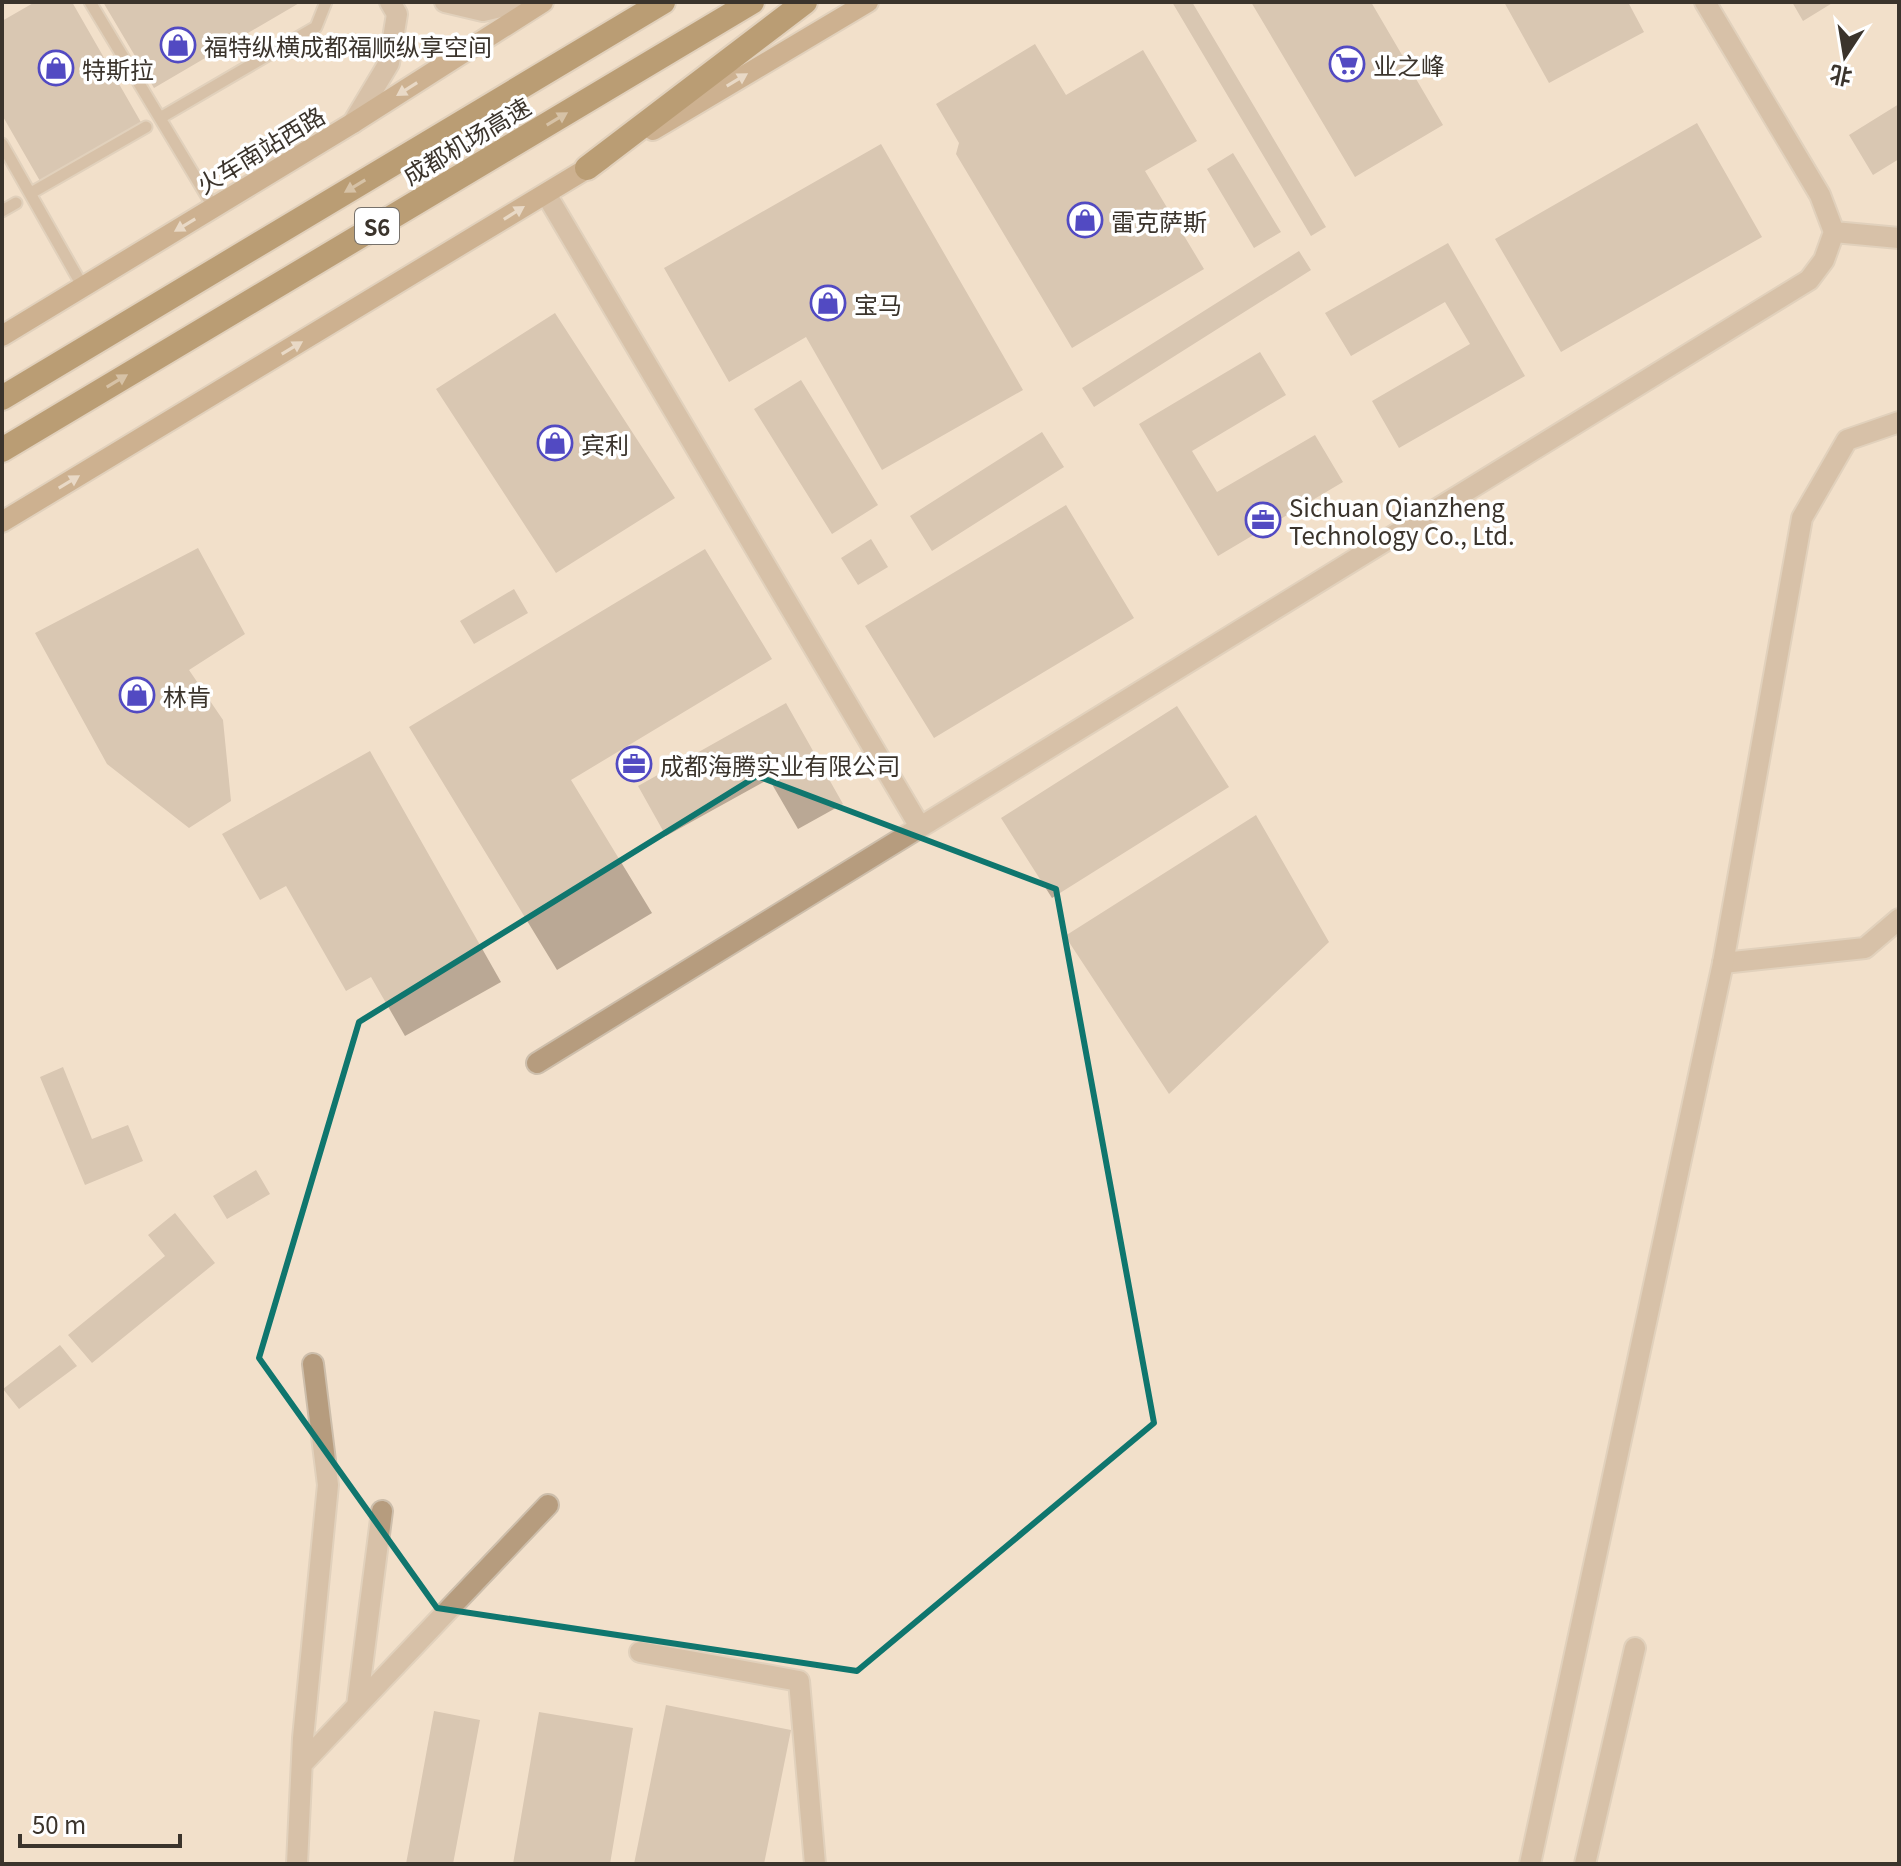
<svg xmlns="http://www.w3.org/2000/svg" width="1901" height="1866" font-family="Georgia,'Noto Sans SC',serif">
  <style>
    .building { fill: #baa895 }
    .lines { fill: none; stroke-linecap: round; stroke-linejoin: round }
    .service-casing { stroke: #cdbeab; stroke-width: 15 }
    .minor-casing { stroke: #cdbeab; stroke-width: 24 }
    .tertiary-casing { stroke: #cdbeab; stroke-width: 24 }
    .secondary-casing { stroke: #cdbeab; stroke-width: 24 }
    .motorway-casing { stroke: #cdbeab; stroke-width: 28 }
    .service { stroke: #b69c7e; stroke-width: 11 }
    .minor { stroke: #b69c7e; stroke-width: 20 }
    .tertiary { stroke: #b69c7e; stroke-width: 20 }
    .secondary { stroke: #9f794b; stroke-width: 20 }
    .motorway { stroke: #774c0d; stroke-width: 24 }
    .oneway { fill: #ddd0c0 }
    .oneway2 { fill: #b49d7a }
    .marked { fill: none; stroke: #0f766e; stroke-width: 6; stroke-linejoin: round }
    .labels { text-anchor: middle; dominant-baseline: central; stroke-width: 7; stroke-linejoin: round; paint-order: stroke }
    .shield { fill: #fff; stroke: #76716b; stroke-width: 2 }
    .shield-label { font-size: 22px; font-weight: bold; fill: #3b342c }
    .poi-label { font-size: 24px; fill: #3b342c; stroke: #fff; text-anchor: start }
    .street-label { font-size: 24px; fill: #3b342c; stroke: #fff }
  </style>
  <rect width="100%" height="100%" fill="#f2e0cb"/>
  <!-- building -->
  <path class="building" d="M35,2H72L142,124L40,181L2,115V21Z
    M103,2H301L154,88Z
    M1172,2H1192L1326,227L1311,236Z
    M1251,2H1371L1443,125L1355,177Z
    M1504,2H1628L1644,32L1549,83Z
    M1792,2H1834L1803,21Z
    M1035,44L1066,95L1143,50L1197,141L1145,171L1204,269L1072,348L956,154L959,143L936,104Z
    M1899,104V159L1873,175L1849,135Z
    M1697,123L1762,237L1561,352L1495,239Z
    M881,144L1023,390L882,470L806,337L729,382L664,268Z
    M1233,153L1281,232L1254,248L1207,169Z
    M1448,243L1525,376L1399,448L1372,401L1470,344L1445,302L1351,356L1325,313Z
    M1299,251L1311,270L1094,407L1082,388Z
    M555,313L675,498L556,573L436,389Z
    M1260,352L1286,395L1192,451L1217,492L1315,435L1343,482L1218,556L1139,424Z
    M801,380L878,505L832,534L754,409Z
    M1042,432L1064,467L932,551L910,516Z
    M1066,505L1134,618L934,738L865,626Z
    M871,539L888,567L858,585L841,558Z
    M198,548L245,634L189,670L223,720L231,801L189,828L107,764L35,633Z
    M705,549L772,659L571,780L652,913L557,970L409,727Z
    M514,589L528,613L474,644L460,621Z
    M786,703L843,804L798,829L769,779L666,836L638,786Z
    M1177,706L1229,787L1052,898L1001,818Z
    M370,751L501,982L405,1036L371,977L346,991L286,886L260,900L222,834Z
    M1256,815L1329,942L1169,1094L1065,936Z
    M63,1067L92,1139L128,1125L143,1161L85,1185L40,1077Z
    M256,1170L270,1194L227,1219L213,1196Z
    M175,1213L215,1263L92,1363L68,1335L165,1256L148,1235Z
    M60,1345L77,1366L19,1409L3,1389Z
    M666,1705L791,1730L764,1864H634Z
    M434,1711L480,1720L453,1864H406Z
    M539,1712L633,1728L610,1864H513Z"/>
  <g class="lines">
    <!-- service casing -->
    <g class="service-casing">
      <path id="service" d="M90,2L214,208
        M160,118L316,27L326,2
        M2,144L83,287
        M31,193L146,127
        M2,211L16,203"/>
    </g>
    <!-- minor casing -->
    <g class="minor-casing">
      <path id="minor" d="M445,2L483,11L521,2
        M353,123L389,63L397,14L390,2
        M546,194L920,827
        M1834,232L1899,238
        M1723,963L1865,948L1899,919
        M537,1063L1809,280L1824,260L1834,232L1820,195L1705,2
        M640,1652L799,1681L815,1864
        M357,1706L382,1511
        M302,1764L548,1505
        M297,1864L303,1738L328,1485L313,1364
        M1585,1864L1635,1648"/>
    </g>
    <!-- tertiary casing -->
    <g class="tertiary-casing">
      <path id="tertiary" d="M1530,1864L1723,963L1802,518L1847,440L1899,422"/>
    </g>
    <!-- secondary casing -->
    <g class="secondary-casing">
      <path id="secondary" d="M653,130L868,2
        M2,336L353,123L543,2
        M2,522L601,160"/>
    </g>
    <!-- motorway casing -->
    <g class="motorway-casing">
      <path id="motorway" d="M587,168L805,2
        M2,398L663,2
        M2,450L752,2"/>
    </g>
    <!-- service -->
    <use href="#service" class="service"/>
    <!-- minor -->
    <use href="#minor" class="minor"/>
    <!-- tertiary -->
    <use href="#tertiary" class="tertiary"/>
    <!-- secondary -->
    <use href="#secondary" class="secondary"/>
    <!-- motorway -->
    <use href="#motorway" class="motorway"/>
  </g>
  <!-- one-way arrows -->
  <defs><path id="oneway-solid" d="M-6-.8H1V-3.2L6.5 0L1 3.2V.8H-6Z" transform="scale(2)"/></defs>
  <g class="oneway">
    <use href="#oneway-solid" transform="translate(737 80) rotate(-31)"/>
    <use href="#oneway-solid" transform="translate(407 89) rotate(148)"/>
    <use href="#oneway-solid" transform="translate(514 213) rotate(-32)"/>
    <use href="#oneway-solid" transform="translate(185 225) rotate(149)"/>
    <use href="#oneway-solid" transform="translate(292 348) rotate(-31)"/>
    <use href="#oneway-solid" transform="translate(69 482) rotate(-31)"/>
  </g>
  <g class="oneway2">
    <use href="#oneway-solid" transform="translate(557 119) rotate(-31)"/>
    <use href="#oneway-solid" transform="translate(355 186) rotate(149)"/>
    <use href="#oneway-solid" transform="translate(117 381) rotate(-31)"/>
  </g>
  <!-- marked area -->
  <path d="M0 0H1901V1866H0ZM757,776L1056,889L1154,1423L857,1671L437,1608L259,1358L359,1022Z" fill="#f2e0cb" fill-opacity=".55" fill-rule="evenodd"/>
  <path class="marked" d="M757,776L1056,889L1154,1423L857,1671L437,1608L259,1358L359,1022Z"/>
  <!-- icons -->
  <defs>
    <g id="shop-ring" transform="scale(1.8)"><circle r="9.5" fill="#fff" stroke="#524ac2" stroke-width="1.5"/><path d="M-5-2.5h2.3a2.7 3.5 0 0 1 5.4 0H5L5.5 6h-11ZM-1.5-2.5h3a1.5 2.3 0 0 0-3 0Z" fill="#524ac2"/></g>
    <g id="supermarket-ring" transform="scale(1.8)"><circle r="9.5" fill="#fff" stroke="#524ac2" stroke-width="1.5"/><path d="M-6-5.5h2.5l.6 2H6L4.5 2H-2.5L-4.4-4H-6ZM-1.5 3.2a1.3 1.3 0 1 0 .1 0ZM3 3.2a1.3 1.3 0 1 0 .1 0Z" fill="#524ac2"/></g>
    <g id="office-ring" transform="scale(1.8)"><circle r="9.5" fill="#fff" stroke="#524ac2" stroke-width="1.5"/><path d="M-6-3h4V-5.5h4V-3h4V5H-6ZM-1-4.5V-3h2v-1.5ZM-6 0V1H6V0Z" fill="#524ac2"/></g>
  </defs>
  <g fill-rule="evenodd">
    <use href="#shop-ring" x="178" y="45"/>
    <use href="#supermarket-ring" x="1347" y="64"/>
    <use href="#shop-ring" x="56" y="68"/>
    <use href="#shop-ring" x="1085" y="220"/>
    <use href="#shop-ring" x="828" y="303"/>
    <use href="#shop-ring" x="555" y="443"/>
    <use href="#office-ring" x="1263" y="520"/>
    <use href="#shop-ring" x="137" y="695"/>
    <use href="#office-ring" x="634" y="764"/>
  </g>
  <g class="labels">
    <!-- shield labels -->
    <rect class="shield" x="355" y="208" width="44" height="36" rx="6"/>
    <g class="shield-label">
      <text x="377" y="226">S6</text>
    </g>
    <!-- poi labels -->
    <g class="poi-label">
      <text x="204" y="45">福特纵横成都福顺纵享空间</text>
      <text x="1373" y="64">业之峰</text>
      <text x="82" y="68">特斯拉</text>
      <text x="1111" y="220">雷克萨斯</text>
      <text x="854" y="303">宝马</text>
      <text x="581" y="443">宾利</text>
      <text x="1289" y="506">Sichuan Qianzheng<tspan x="1289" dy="28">Technology Co., Ltd.</tspan></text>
      <text x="163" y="695">林肯</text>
      <text x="660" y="764">成都海腾实业有限公司</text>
    </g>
    <!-- street labels -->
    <g class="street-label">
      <text transform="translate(466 140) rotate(-31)">成都机场高速</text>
      <text transform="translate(260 149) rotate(-31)">火车南站西路</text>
    </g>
  </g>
  <!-- border -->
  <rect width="1901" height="1866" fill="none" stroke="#3b342c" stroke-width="8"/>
  <!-- north arrow -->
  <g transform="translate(1845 56) rotate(192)" stroke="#ffffff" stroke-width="6" paint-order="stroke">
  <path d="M0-6L14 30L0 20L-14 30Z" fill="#3b342c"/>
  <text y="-12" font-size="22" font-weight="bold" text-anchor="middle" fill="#3b342c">北</text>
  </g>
  <!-- scale -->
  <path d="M20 1834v12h160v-12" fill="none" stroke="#3b342c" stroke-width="4"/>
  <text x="32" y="1834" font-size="24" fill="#3b342c" stroke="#ffffff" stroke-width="6" paint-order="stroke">50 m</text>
</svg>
